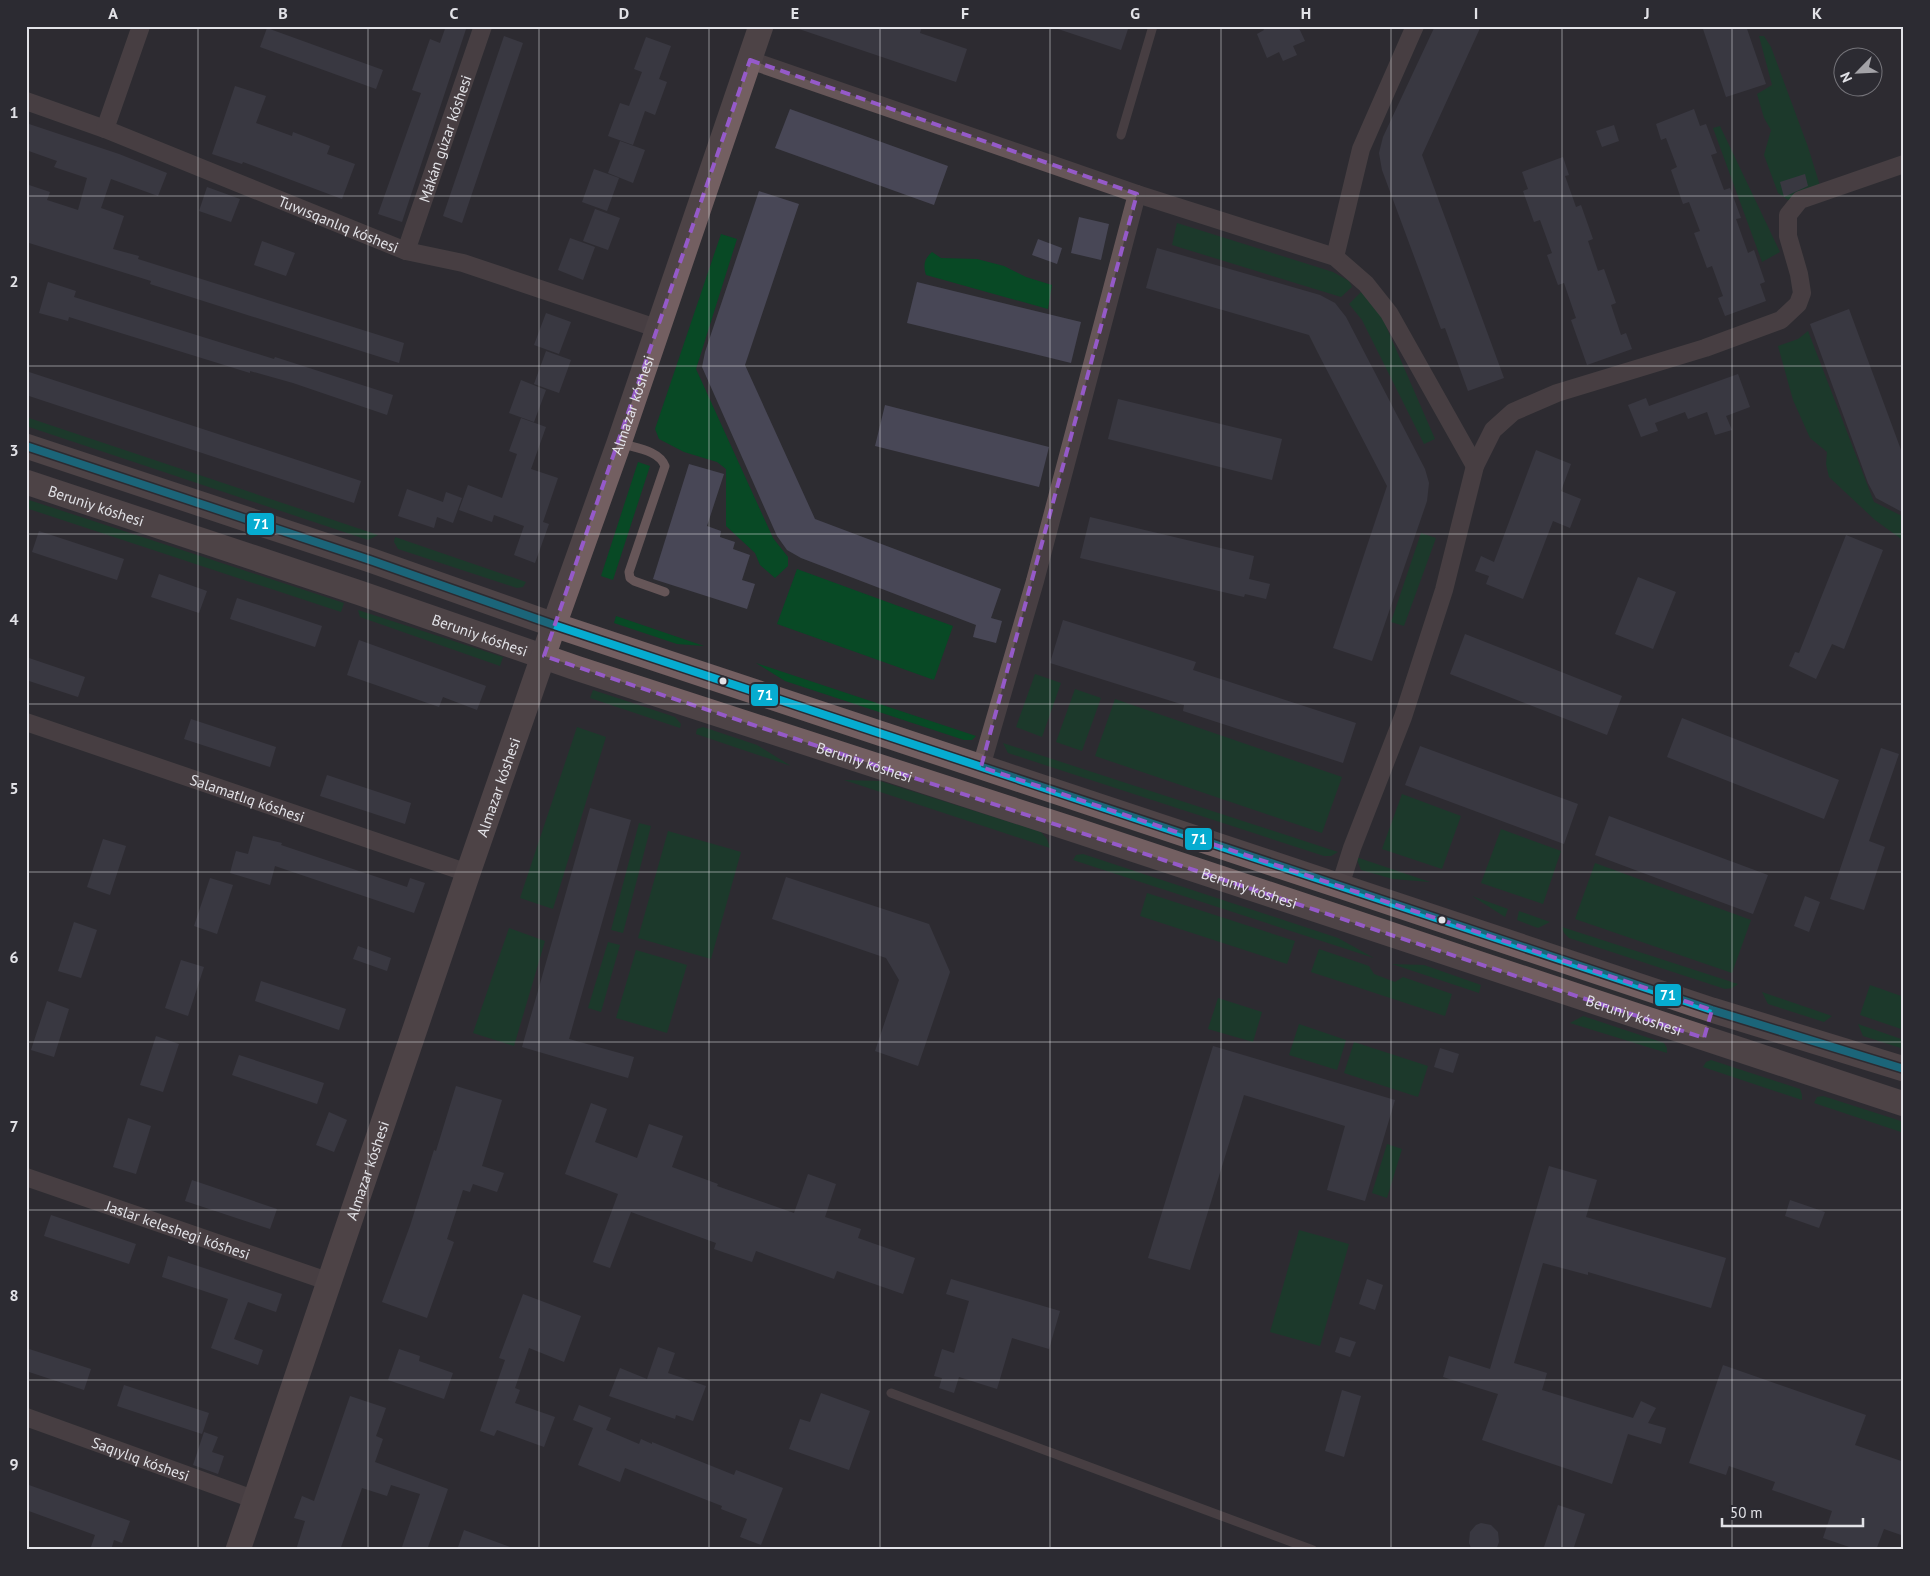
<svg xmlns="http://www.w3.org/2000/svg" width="1930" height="1576" font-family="'PT Sans',sans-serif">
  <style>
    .green { fill: #084925 }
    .building { fill: #484756 }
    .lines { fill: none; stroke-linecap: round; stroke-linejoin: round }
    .lane { stroke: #665658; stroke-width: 9 }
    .street { stroke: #665658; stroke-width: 18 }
    .secondary { stroke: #735f61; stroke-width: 25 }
    .bus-1-casing { stroke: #2c2b32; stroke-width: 11 }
    .bus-1 { stroke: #06acd0; stroke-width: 8 }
    .marked { fill: none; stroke: #955ac9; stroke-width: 4; stroke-dasharray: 10 6; stroke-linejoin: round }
    .grid { fill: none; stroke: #e2e2e7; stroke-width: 1; stroke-opacity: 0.55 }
    .bus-dot { fill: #e2e2e7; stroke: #2c2b32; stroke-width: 2 }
    .labels { text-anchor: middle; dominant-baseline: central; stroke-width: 4.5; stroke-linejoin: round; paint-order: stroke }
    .street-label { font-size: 15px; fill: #e2e2e7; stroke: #2c2b32 }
    .line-badge { stroke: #2c2b32; stroke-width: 2 }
    .badge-label { font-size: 14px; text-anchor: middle; font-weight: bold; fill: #fff }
    .neatline { fill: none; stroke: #e2e2e7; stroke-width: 2 }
    .grid-label { font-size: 16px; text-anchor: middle; font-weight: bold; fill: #e2e2e7 }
  </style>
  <rect width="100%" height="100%" fill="#2d2c31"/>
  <!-- green -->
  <path class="green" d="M1759,36H1764L1771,47L1808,147L1821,189L1791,202L1778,193L1764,155L1771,130L1764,118L1757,94L1772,85Z
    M1720,126L1780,252L1762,262L1713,128Z
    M1177,223L1333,272L1349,281L1352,287L1341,297L1172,245Z
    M721,234L737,239L696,369L773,538L788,557V566L775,578L760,565L755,553L726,526V469L717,462L684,452L659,439L655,429Z
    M932,252L941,258L977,259L1004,266L1026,277L1052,285L1048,309L926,275C923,265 924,259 932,252Z
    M1361,292L1382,317L1435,439L1424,444L1362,320L1349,304Z
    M1808,331L1874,502L1904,517V541L1875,520L1829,477L1826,464L1827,452L1810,438L1793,400L1778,346L1798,339Z
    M26,417L378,535L368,540L26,426Z
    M638,462L650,466L613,580L601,576Z
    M26,499L344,603L341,612L26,508Z
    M1421,533L1436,538L1404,626L1391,622Z
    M395,537L526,582L523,587L517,588L398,549L394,542Z
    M797,569L953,626L934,680L777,624Z
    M358,610L503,657L500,666L360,617Z
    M616,616L704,646L677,644L614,623Z
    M756,663L976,736L972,740H964L785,681Z
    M1035,674L1061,683L1042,737L1016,727Z
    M1075,689L1101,698L1082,751L1056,742Z
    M593,690L675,717L681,724L680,728L590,698Z
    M1115,699L1342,777L1322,833L1095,756Z
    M577,727L606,737L553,909L520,898Z
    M703,727L757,745L791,766L696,734L697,729Z
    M1003,743L1338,852L1331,856H1324L1008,753Z
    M844,780L880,781L1041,832L1047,839L1050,848Z
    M1402,794L1461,816L1442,869L1382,849Z
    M639,823L651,826L623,933L611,930Z
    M1501,829L1561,851L1543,904L1481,883Z
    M668,831L741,852L711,959L638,938Z
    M1083,854L1338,938L1374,958L1073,860L1076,855Z
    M1356,857L1430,882L1393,879L1361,870Z
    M1595,863L1751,920L1732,973L1575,919Z
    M1147,893L1295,941L1287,964L1140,916Z
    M1472,896L1508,909L1505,917Z
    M1519,911L1550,922L1538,928L1517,920Z
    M1562,927L1738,984L1732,988L1725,989L1569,938L1564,933Z
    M509,928L545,941L514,1046L473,1033Z
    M608,942L620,945L601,1012L588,1008Z
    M1319,949L1369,966L1374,974L1395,982L1403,977L1452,994L1445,1016L1311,972Z
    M636,950L687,965L667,1033L616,1018Z
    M1392,964L1424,965L1481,985L1479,993Z
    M1870,985L1904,997V1030L1860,1015Z
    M1762,992L1832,1016L1824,1022L1768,1004Z
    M1218,998L1262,1012L1253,1042L1208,1029Z
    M1583,1016L1664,1043L1667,1048V1053L1570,1023Z
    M1299,1024L1346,1040L1337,1070L1289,1055Z
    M1858,1024L1904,1040V1049L1863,1036Z
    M1354,1042L1428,1066L1418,1097L1344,1073Z
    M1711,1060L1800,1089L1802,1095V1100L1703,1067L1706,1062Z
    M1823,1096L1904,1122V1133L1814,1103L1817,1097Z
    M1387,1144L1402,1149L1387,1198L1372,1193Z
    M1299,1230L1349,1244L1320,1346L1270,1332Z"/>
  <!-- building -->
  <path class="building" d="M446,26H467L402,222L378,214L421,93L412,90L430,39L440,43Z
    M799,26H922L920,33L967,49L956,82L799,29Z
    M1059,26H1129L1121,50L1058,29Z
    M1262,26H1298L1305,41L1293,46L1297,55L1283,61L1279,52L1267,58L1257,34L1264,30Z
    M1435,26H1481L1422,155L1504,378L1468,391L1445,328L1441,329L1382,170L1379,153L1383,137Z
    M1702,26H1746L1766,84L1726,97Z
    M267,28L383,70L376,89L260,47Z
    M504,36L523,43L462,223L443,216Z
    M646,37L671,46L659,79L667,82L655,115L645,111L633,145L608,136L620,103L629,106L642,72L634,69Z
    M235,86L266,96L256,123L292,136L293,132L330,146L327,154L355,164L342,199L243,162L242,164L212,154Z
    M790,109L948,166L934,205L775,148Z
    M1694,109L1700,126L1706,124L1717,153L1711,155L1724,190L1730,188L1741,218L1736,219L1748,253L1754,250L1765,282L1760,284L1766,301L1725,316L1718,298L1723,296L1712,266L1707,268L1694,233L1700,231L1689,202L1683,204L1671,170L1677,167L1666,138L1661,140L1656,124Z
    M26,123L119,154L167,173L158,196L111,179L101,208L124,216L113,249L139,256L138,259L404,343L399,363L150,284L151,281L26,242V184L50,192L47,200L78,210L87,178L54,167L57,161L26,150Z
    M1614,125L1619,141L1602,147L1596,131Z
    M620,141L645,150L633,183L608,173Z
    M1563,157L1569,175L1565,176L1576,207L1581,205L1593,239L1588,241L1598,271L1604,269L1616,303L1611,305L1621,335L1626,333L1632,349L1587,365L1571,320L1576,318L1564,283L1558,285L1547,255L1552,253L1540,220L1534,222L1523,191L1528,189L1522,172Z
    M594,169L619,178L607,211L582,202Z
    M1805,174L1808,186L1784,197L1780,182Z
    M207,187L240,199L231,222L199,211Z
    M759,191L799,204L745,365L815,519L1001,589L991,618L1002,621L996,643L973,637L976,625L801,558L787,550L777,536L702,367L705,352Z
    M595,209L620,218L608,250L583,241Z
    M1079,217L1109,224L1101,260L1071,253Z
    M570,238L595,247L583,280L558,270Z
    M1038,239L1062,248L1057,264L1032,255Z
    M262,241L295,253L286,276L254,265Z
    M1157,248L1320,295L1335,303L1346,317L1425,469L1429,483L1427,501L1372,661L1333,648L1387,486L1318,353L1309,335L1146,288Z
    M48,282L76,291L74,297L274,359L275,357L393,395L387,415L293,383L250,371V373L69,317L68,321L39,313Z
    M917,282L1081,322L1071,363L907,323Z
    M1849,309L1904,458V513L1876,498L1868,483L1810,324Z
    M546,313L571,322L559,354L534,345Z
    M546,351L571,360L559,393L534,384Z
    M26,371L361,481L354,503L26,395Z
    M1738,374L1750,407L1726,416L1732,430L1715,435L1707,412L1688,419L1685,412L1655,423L1658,431L1641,437L1628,405L1646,398L1649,406Z
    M521,380L546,390L534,422L509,413Z
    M1118,399L1282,439L1272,480L1108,439Z
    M885,405L1049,447L1039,487L875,446Z
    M521,418L546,427L531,469L558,478L543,522L549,524L535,563L514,555L524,526L494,515L492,522L459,510L468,485L502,498L517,454L509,451Z
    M1536,450L1571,464L1561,491L1581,499L1570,528L1553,521L1523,599L1486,584L1489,576L1475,571L1481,556L1494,562Z
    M689,464L724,474L707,526L721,531L720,537L735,542L733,549L750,555L742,580L755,584L747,609L653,579Z
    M407,489L443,502L446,492L462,498L453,523L437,517L434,528L398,516Z
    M1090,517L1254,556L1249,579L1270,584L1266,599L1245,594L1244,597L1080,558Z
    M39,531L124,559L117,580L32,552Z
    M1846,535L1883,550L1844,649L1832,644L1816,679L1789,666L1795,652L1799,653Z
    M159,574L207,591L199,613L151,597Z
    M1638,577L1676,592L1653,649L1615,634Z
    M237,598L322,626L315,647L230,619Z
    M1063,620L1196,662L1193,670L1356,723L1343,763L1183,711L1184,705L1050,663Z
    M1465,634L1622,696L1607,735L1450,674Z
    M359,640L486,686L477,710L443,697L439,707L347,675Z
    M26,657L85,677L78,697L26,680Z
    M1682,718L1839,780L1824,819L1667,757Z
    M191,719L276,747L270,767L184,739Z
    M1420,746L1578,804L1564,844L1405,785Z
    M1881,748L1899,754L1869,841L1885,847L1864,910L1830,899Z
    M327,775L411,803L405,824L320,796Z
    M590,808L631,820L569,1039L634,1057L628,1078L522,1047Z
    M1609,816L1768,875L1753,914L1595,855Z
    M253,836L282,843L281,845L407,887L410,878L425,883L414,913L275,866L270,885L230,873L236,851L248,854Z
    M103,839L126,846L110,895L87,887Z
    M786,877L929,924L950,972L918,1066L875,1051L899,980L886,958L772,919Z
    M210,878L233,885L217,934L194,926Z
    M1805,896L1820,902L1809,932L1794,926Z
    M74,922L97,930L81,978L58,971Z
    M358,946L391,958L387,971L353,959Z
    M181,960L204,967L188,1016L165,1008Z
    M261,981L346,1009L339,1030L255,1001Z
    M47,1001L69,1009L54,1057L31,1050Z
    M156,1036L179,1044L163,1092L140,1085Z
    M1213,1046L1395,1100L1365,1201L1327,1190L1345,1126L1244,1095L1190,1270L1148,1258Z
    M1440,1048L1459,1054L1453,1073L1434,1067Z
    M239,1055L324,1083L317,1104L232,1075Z
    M456,1086L502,1100L482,1166L504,1173L497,1192L473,1184L470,1192L463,1190L447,1239L454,1242L427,1318L382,1302L410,1226L434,1150L436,1151Z
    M591,1103L607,1109L595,1142L637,1158L649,1124L683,1136L672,1167L718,1184L717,1186L794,1213L808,1174L836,1184L825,1217L861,1229L858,1238L915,1258L903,1294L837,1271L834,1279L756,1251L752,1262L714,1249L716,1243L631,1212L610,1268L593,1262L618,1194L565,1174Z
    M329,1112L347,1120L334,1152L316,1145Z
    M128,1118L151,1126L136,1174L113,1167Z
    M1549,1166L1597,1180L1586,1217L1726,1258L1711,1308L1588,1272V1275L1543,1263L1514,1363L1547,1373L1542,1390L1633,1418L1641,1401L1656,1408L1648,1423L1666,1428L1661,1444L1628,1434L1612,1484L1482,1440L1498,1394L1443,1377L1449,1356L1490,1369Z
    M192,1180L277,1209L270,1229L185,1201Z
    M1790,1200L1825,1212L1819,1228L1785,1216Z
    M51,1215L136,1244L129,1264L44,1236Z
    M168,1256L282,1294L276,1312L248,1302L234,1339L263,1350L258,1365L211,1348L228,1299L162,1277Z
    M951,1279L1060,1311L1049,1349L1012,1338L997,1389L959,1377L954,1393L939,1388L942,1378L934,1376L942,1349L954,1353L969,1301L946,1294Z
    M1367,1279L1383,1285L1375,1310L1359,1304Z
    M523,1294L581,1316L564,1362L529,1348L515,1388L520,1390L515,1403L555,1417L544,1447L497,1430L494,1436L480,1431L505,1360L499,1358Z
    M1340,1337L1356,1342L1350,1357L1335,1352Z
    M658,1347L675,1353L668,1373L706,1386L693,1421L676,1415L675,1419L609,1396L620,1368L647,1379Z
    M26,1348L91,1369L84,1390L26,1371Z
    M399,1349L420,1356L419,1361L453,1373L444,1399L388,1380Z
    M1723,1365L1866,1415L1855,1445L1904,1462V1536L1884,1529L1876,1550H1858L1823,1538L1832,1511L1772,1490L1775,1482L1729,1466L1726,1475L1689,1463Z
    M124,1385L209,1413L202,1434L117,1406Z
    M1342,1390L1361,1396L1344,1457L1325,1451Z
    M821,1393L870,1411L849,1470L789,1449L800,1419L810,1422Z
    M350,1396L386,1408L376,1436L383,1439L375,1462L448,1489L427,1550H401L420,1494L391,1485L387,1496L362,1488L340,1550H296L305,1521L294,1518L302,1496L314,1501Z
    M579,1405L611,1418L606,1430L639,1444L641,1439L652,1444V1442L734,1475L736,1470L783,1488L761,1545L740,1537L747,1519L721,1509L722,1506L625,1468L620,1482L578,1465L593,1428L573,1420Z
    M204,1432L218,1437L212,1452L224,1456L218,1474L193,1465Z
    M26,1484L130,1521L122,1543L114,1540L111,1550H90L95,1535L26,1510Z
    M1558,1505L1585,1514L1573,1550H1543Z
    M1481,1523L1491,1525L1498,1532L1499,1542L1496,1550H1472L1469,1543L1470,1532L1476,1525Z
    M464,1530L513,1548V1550H457Z"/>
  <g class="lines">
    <!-- lane -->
    <path class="lane" d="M1121,135L1153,26
      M620,443C635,448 659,450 665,466L629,572L630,578L634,581L665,592
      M891,1393L1313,1550"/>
    <!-- street -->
    <g class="street">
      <path d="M750,60L1137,194L1335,257L1366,284L1389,313L1475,466"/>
      <path id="s1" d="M26,101L105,129L406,251L463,263L659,329"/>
      <path d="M105,129L141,26"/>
      <path id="s2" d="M406,251L483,26"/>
      <path d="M1335,257L1361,149L1415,26"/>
      <path id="s3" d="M26,722L468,873"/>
      <path d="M981,767L1035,581L1137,194"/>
      <path d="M1340,886L1352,848L1403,717L1444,590L1475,466L1493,430L1513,412L1557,393L1705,348L1781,320L1798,304L1802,293L1799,274L1788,236V215L1800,200L1904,164"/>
      <path id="s4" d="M26,1177L330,1282"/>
      <path id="s5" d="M26,1417L256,1500"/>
    </g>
    <!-- secondary -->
    <g class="secondary">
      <path d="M26,446L370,560L554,625L1340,886L1712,1010L1904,1069"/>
      <path id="s6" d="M26,482L360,593L576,668L1075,830L1904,1104"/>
      <path id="s7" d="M238,1550L468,873L554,625L619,443L761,26"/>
    </g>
    <!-- bus-1 casing -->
    <g class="bus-1-casing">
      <path id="bus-1" d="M26,446L370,560L554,625L1340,886L1712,1010L1904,1069"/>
    </g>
    <!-- bus-1 -->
    <use href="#bus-1" class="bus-1"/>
  </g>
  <!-- marked area -->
  <path d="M0 0H1930V1576H0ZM750,60L1137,194L981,767L1712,1010L1704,1038L544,656Z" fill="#2d2c31" fill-opacity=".55" fill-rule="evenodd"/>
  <path class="marked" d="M750,60L1137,194L981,767L1712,1010L1704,1038L544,656Z"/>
  <!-- grid -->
  <path class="grid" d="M198,26V1550M368,26V1550M539,26V1550M709,26V1550M880,26V1550M1050,26V1550M1221,26V1550M1391,26V1550M1562,26V1550M1732,26V1550M26,196H1904M26,366H1904M26,534H1904M26,704H1904M26,872H1904M26,1042H1904M26,1210H1904M26,1380H1904"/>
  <!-- markers -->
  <g class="bus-dot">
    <circle cx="723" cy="681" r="4.5"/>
    <circle cx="1442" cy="920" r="4.5"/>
  </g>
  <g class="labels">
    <!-- street labels -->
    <g class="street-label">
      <text stroke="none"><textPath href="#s2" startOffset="119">Mákán gúzar kóshesi</textPath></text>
      <text stroke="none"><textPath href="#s1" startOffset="336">Tuwısqanlıq kóshesi</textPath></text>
      <text stroke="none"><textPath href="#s7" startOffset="1211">Almazar kóshesi</textPath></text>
      <text stroke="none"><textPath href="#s6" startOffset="74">Beruniy kóshesi</textPath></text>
      <text stroke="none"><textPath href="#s6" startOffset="479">Beruniy kóshesi</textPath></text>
      <text stroke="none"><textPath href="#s6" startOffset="884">Beruniy kóshesi</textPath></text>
      <text stroke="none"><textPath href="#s7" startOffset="806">Almazar kóshesi</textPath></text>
      <text stroke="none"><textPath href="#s3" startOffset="234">Salamatlıq kóshesi</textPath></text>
      <text stroke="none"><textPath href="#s6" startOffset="1289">Beruniy kóshesi</textPath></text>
      <text stroke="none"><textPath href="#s6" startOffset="1694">Beruniy kóshesi</textPath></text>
      <text stroke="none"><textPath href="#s7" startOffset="401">Almazar kóshesi</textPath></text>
      <text stroke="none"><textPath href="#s4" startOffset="161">Jaslar keleshegi kóshesi</textPath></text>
      <text stroke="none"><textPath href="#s5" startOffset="122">Saqıylıq kóshesi</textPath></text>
    </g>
  </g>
  <g class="line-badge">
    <rect x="246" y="512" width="29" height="24" rx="5" fill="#06acd0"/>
    <rect x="750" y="683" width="29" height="24" rx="5" fill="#06acd0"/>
    <rect x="1184" y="827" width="29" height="24" rx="5" fill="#06acd0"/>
    <rect x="1654" y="983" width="28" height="24" rx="5" fill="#06acd0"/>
  </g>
  <g class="badge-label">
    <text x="261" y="529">71</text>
    <text x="765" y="700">71</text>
    <text x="1199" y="844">71</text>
    <text x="1668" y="1000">71</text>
  </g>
  <!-- border -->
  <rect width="1930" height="1576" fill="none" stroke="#2c2b32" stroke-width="55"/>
  <!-- north arrow -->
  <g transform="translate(1858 72) rotate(246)"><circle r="24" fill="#2c2b32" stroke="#75747a"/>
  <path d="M0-4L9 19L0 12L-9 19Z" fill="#a3a2a7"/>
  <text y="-8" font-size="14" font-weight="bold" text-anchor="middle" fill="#e2e2e7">N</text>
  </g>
  <!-- scale -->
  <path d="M1722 1518v8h141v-8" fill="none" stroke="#e2e2e7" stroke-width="2.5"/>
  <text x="1730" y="1518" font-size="15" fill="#e2e2e7" stroke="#2c2b32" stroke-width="4" paint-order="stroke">50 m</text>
  <rect x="28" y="28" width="1874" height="1520" class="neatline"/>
  <g class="grid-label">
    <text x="113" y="19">A</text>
    <text x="283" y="19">B</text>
    <text x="454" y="19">C</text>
    <text x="624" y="19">D</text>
    <text x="795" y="19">E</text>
    <text x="965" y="19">F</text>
    <text x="1135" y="19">G</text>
    <text x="1306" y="19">H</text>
    <text x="1476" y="19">I</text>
    <text x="1647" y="19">J</text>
    <text x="1817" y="19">K</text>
    <text x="14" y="118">1</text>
    <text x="14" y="287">2</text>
    <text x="14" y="456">3</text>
    <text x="14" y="625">4</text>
    <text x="14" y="794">5</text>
    <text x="14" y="963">6</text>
    <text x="14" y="1132">7</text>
    <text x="14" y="1301">8</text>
    <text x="14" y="1470">9</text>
  </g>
</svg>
